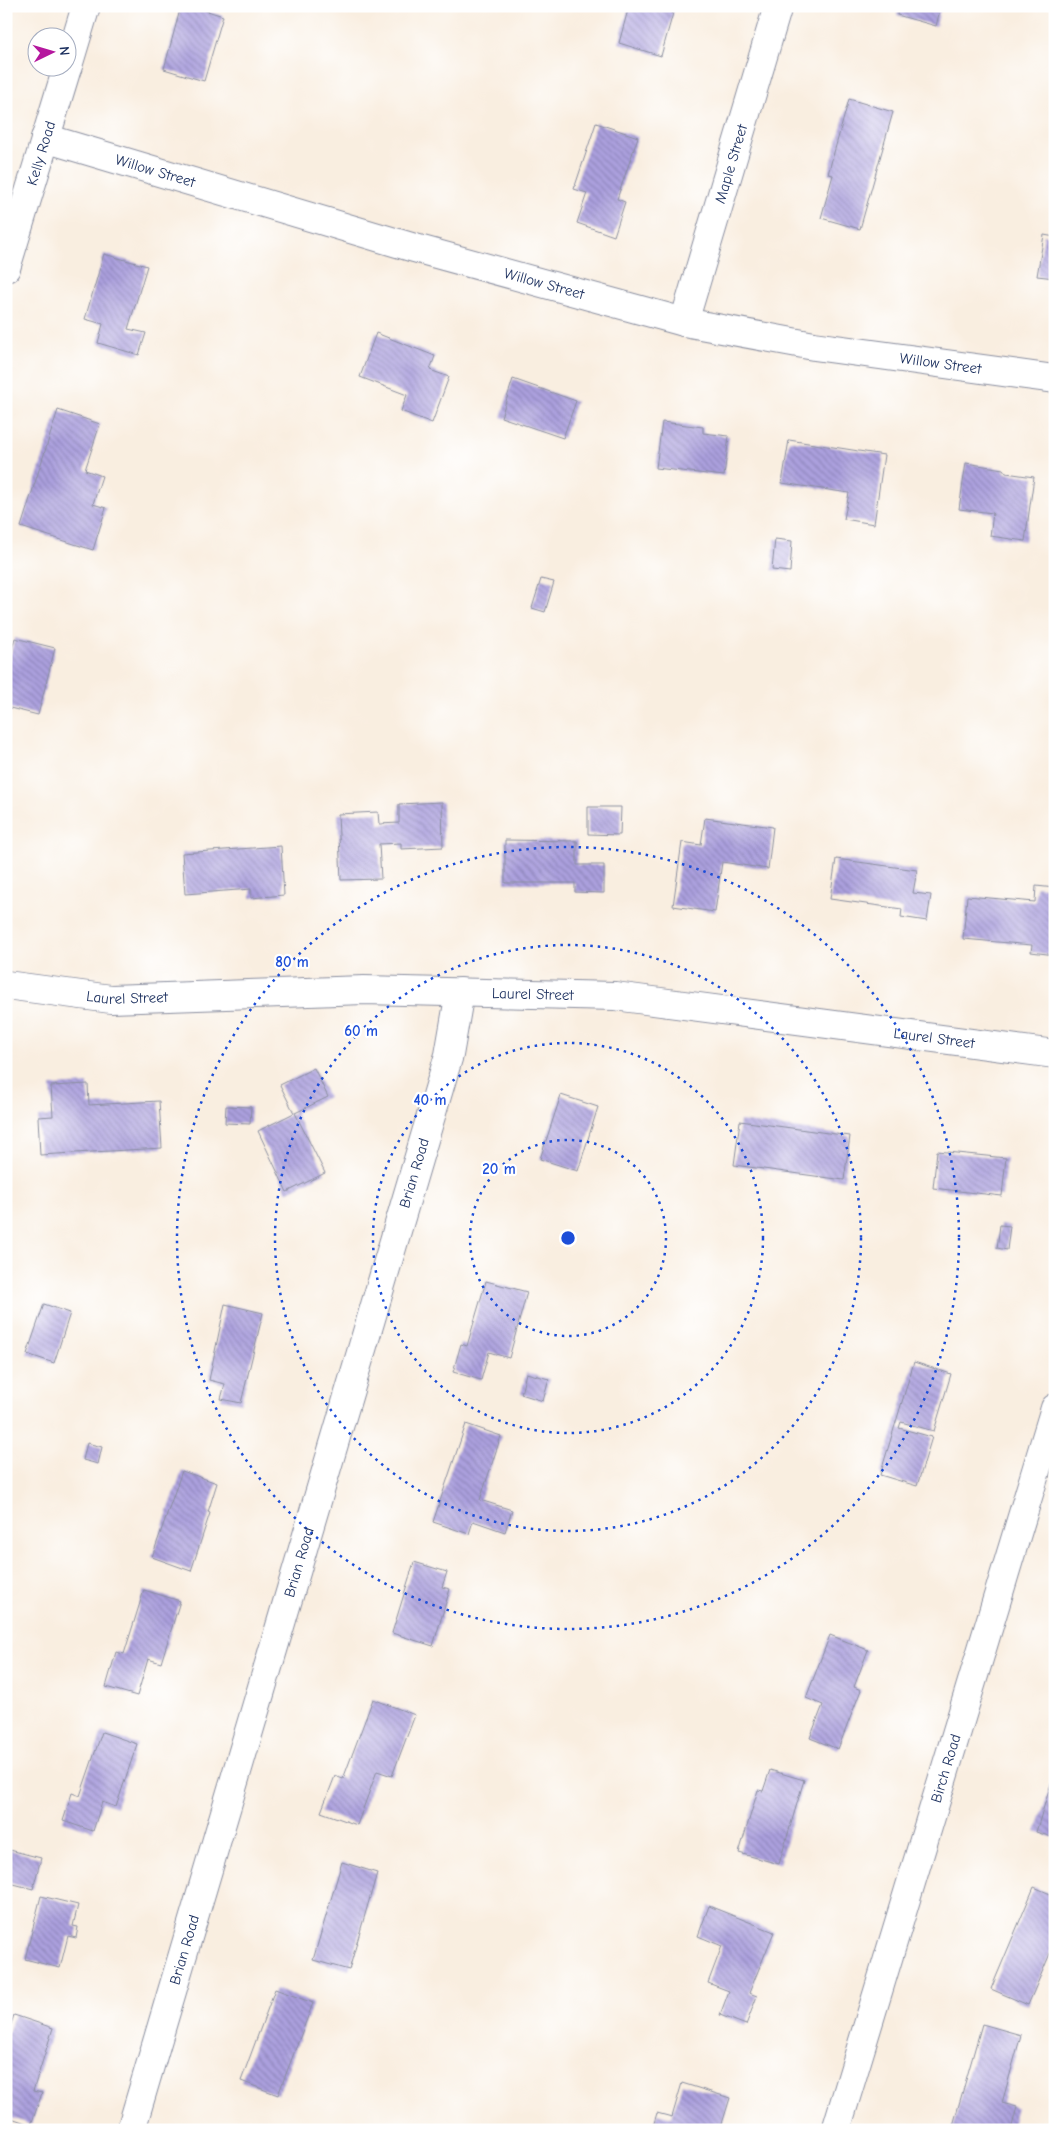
<svg xmlns="http://www.w3.org/2000/svg" width="1061" height="2136" font-family="'Comic Neue',sans-serif">
  <style>
    .building { fill: url(#building-back-hatch) }
    .lines { fill: none; stroke-linecap: round; stroke-linejoin: round }
    .minor-casing { stroke: #8a8e9f; stroke-width: 30 }
    .minor { stroke: #fff; stroke-width: 28 }
    .ring { fill: none; stroke: #1d4ed8; stroke-width: 2.5; stroke-dasharray: 2.5 5 }
    .labels { text-anchor: middle; dominant-baseline: central; stroke-width: 4.5; stroke-linejoin: round; paint-order: stroke }
    .street-label { font-size: 15px; fill: #1b2f5e; stroke: #fff }
    .centre { fill: #1d4ed8; stroke: #fff; stroke-width: 2.5 }
    .ring-label { font-size: 15px; text-anchor: middle; font-weight: bold; fill: #1d4ed8; stroke: #fff; stroke-width: 4.5; stroke-linejoin: round; paint-order: stroke }
  </style>
  <defs>
    <pattern id="building-back-hatch" width="6" height="6" patternUnits="userSpaceOnUse" patternTransform="scale(1.25)"><rect width="6" height="6" fill="#aca0de"/><path d="M-1 5l2 2M0 0l6 6M5-1l2 2" fill="none" stroke="#8b83b7"/></pattern>
  </defs>
  <rect width="100%" height="100%" fill="#fff"/>
  <filter id="ink" filterUnits="userSpaceOnUse"><feTurbulence type="fractalNoise" baseFrequency=".02" numOctaves="2"/><feDisplacementMap in="SourceGraphic" scale="10" xChannelSelector="R" yChannelSelector="G"/><feConvolveMatrix kernelMatrix="1 2 1 2 8 2 1 2 1" color-interpolation-filters="sRGB"/></filter>
  <filter id="wash" filterUnits="userSpaceOnUse"><feTurbulence type="fractalNoise" baseFrequency=".0096" numOctaves="4" result="noise"/><feDisplacementMap in="SourceGraphic" scale="20" xChannelSelector="R" yChannelSelector="G"/><feGaussianBlur stdDeviation="1.12" result="paint"/><feColorMatrix in="noise" values="0 0 0 0 0 0 0 0 0 0 0 0 0 0 0 0 0 1.4 0 .05"/><feComposite in="paint" operator="in"/></filter>
  <g filter="url(#wash)">
    <rect width="100%" height="100%" fill="#f9eee0"/>
    <g id="blocks">
      <!-- building -->
      <path class="building" d="M181,6H192L223,16L204,81L164,69Z
        M629,6H675L661,56L619,43Z
        M899,6H941L936,26L897,15Z
        M849,99L893,112L860,229L821,218L833,175L828,174Z
        M596,123L638,137L617,199L625,202L614,236L577,223L587,193L574,189Z
        M1044,235L1055,237V278L1037,276Z
        M104,254L147,266L128,329L146,333L139,355L98,343L103,324L85,319Z
        M376,333L435,356L430,370L449,377L432,423L401,411L407,395L360,377Z
        M513,379L576,401L563,438L501,417Z
        M58,410L100,424L85,470L102,476L93,504L106,508L93,550L21,527Z
        M662,422L703,427V433L729,436L724,476L656,468Z
        M789,440L884,455L874,524L844,519L849,493L782,483Z
        M966,463L1003,469L1006,473L1034,477L1025,541L990,536L993,513L959,509Z
        M775,539L792,541L790,572L772,570Z
        M541,579L554,582L545,612L532,608Z
        M15,638L55,648L38,715L6,707V669Z
        M442,802L443,847L401,849V843L379,844L381,879L341,880L338,814L378,812L379,824L399,823V804Z
        M588,807H621L620,835L588,834Z
        M705,818L773,827L768,869L722,862L715,912L673,906L682,842L701,845Z
        M505,840L577,841V865H604V893L575,892V883H505Z
        M281,846L284,895L251,898V889L185,894L182,853Z
        M836,859L917,870L913,893L931,895L927,921L901,917L902,909L830,899Z
        M1036,886L1055,888V955L1031,952L1032,945L963,939L967,896L1035,902Z
        M314,1068L328,1097L295,1113L325,1173L287,1192L258,1131L294,1113L280,1085Z
        M88,1084L89,1105L159,1101L162,1148L40,1155L38,1117L53,1116L51,1086Z
        M561,1095L598,1107L578,1171L540,1159Z
        M226,1106L251,1107L250,1124L225,1123Z
        M740,1121L850,1136L844,1180L734,1165Z
        M937,1151L1006,1158L1002,1196L933,1188Z
        M1000,1225L1010,1226L1007,1250L997,1248Z
        M486,1281L527,1292L509,1358L489,1352L481,1380L453,1372L461,1344L467,1346Z
        M44,1304L70,1313L54,1363L27,1354Z
        M225,1304L263,1313L241,1403L221,1399L225,1384L209,1380Z
        M914,1362L951,1374L934,1431L901,1422L899,1428L932,1437L917,1486L880,1475Z
        M526,1373L549,1379L543,1401L521,1394Z
        M466,1424L501,1436L480,1500L512,1510L505,1532L473,1521L469,1534L433,1522Z
        M87,1443L102,1447L98,1464L83,1460Z
        M182,1471L217,1483L208,1512L210,1513L191,1571L152,1557Z
        M414,1562L447,1572L442,1587L450,1589L433,1646L392,1633Z
        M144,1590L180,1601L161,1663L148,1659L137,1696L106,1687L116,1652L124,1654Z
        M830,1635L868,1650L854,1687L861,1690L838,1749L810,1738L823,1705L806,1698Z
        M373,1699L415,1715L392,1776L377,1771L357,1825L321,1812L335,1776L343,1779Z
        M102,1732L137,1744L116,1807L102,1802L93,1831L63,1821L72,1793L80,1796Z
        M770,1770L804,1780L779,1864L739,1853L758,1790L763,1791Z
        M1054,1774H1055V1838L1036,1832Z
        M6,1849L41,1858L33,1889L6,1882Z
        M342,1862L377,1873L349,1970L313,1960Z
        M1034,1887L1055,1896V1942L1028,2005L991,1989Z
        M41,1896L78,1905L73,1926L78,1927L76,1938L68,1936L60,1968L25,1959Z
        M709,1906L774,1932L749,1993L757,1996L746,2025L720,2015L729,1991L708,1983L722,1946L698,1936Z
        M275,1989L313,2003L278,2095L241,2081Z
        M14,2015L53,2028L33,2091L42,2093L31,2125L6,2116V2106L11,2093L6,2091V2033H8Z
        M982,2024L1021,2035L1002,2103L1017,2107L1011,2130L952,2129Z
        M682,2083L730,2098L720,2130H652L657,2113L672,2117Z"/>
    </g>
  </g>
  <g filter="url(#ink)">
    <use href="#blocks" fill-opacity="0" stroke="#8a8e9f" stroke-width="1"/>
    <g class="lines">
      <!-- minor casing -->
      <g class="minor-casing">
        <g id="minor">
          <path d="M68,66L86,6"/>
          <path id="s1" d="M45,138L411,247L684,322L814,346L1055,379"/>
          <path id="s2" d="M6,268L67,68"/>
          <path id="s3" d="M684,322L778,6"/>
          <path id="s4" d="M6,985L111,999L364,990L615,996L1055,1054"/>
          <path id="s5" d="M131,2130L449,1055L460,992"/>
          <path id="s6" d="M836,2130L1055,1408"/>
        </g>
      </g>
      <!-- minor -->
      <use href="#minor" class="minor"/>
    </g>
  </g>
  <!-- distance rings -->
  <g class="ring">
    <circle cx="568" cy="1238" r="98"/>
    <circle cx="568" cy="1238" r="195"/>
    <circle cx="568" cy="1238" r="293"/>
    <circle cx="568" cy="1238" r="391"/>
  </g>
  <g class="labels">
    <!-- street labels -->
    <g class="street-label">
      <text stroke="none"><textPath href="#s2" startOffset="120">Kelly Road</textPath></text>
      <text stroke="none"><textPath href="#s3" startOffset="165">Maple Street</textPath></text>
      <text stroke="none"><textPath href="#s1" startOffset="115">Willow Street</textPath></text>
      <text stroke="none"><textPath href="#s1" startOffset="520">Willow Street</textPath></text>
      <text stroke="none"><textPath href="#s1" startOffset="925">Willow Street</textPath></text>
      <text stroke="none"><textPath href="#s4" startOffset="528">Laurel Street</textPath></text>
      <text stroke="none"><textPath href="#s4" startOffset="122">Laurel Street</textPath></text>
      <text stroke="none"><textPath href="#s4" startOffset="932">Laurel Street</textPath></text>
      <text stroke="none"><textPath href="#s5" startOffset="998">Brian Road</textPath></text>
      <text stroke="none"><textPath href="#s5" startOffset="592">Brian Road</textPath></text>
      <text stroke="none"><textPath href="#s6" startOffset="378">Birch Road</textPath></text>
      <text stroke="none"><textPath href="#s5" startOffset="188">Brian Road</textPath></text>
    </g>
  </g>
  <circle cx="568" cy="1238" r="8" class="centre"/>
  <g class="ring-label">
    <text x="292" y="967">80 m</text>
    <text x="361" y="1036">60 m</text>
    <text x="430" y="1105">40 m</text>
    <text x="499" y="1174">20 m</text>
  </g>
  <!-- margin -->
  <rect width="1061" height="2136" fill="none" stroke="#fff" stroke-width="25"/>
  <!-- north arrow -->
  <g transform="translate(52 52) rotate(85)"><circle r="24" fill="#ffffff" stroke="#a4acbf"/>
  <path d="M0-4L9 19L0 12L-9 19Z" fill="#b5179e"/>
  <text y="-8" font-size="14" font-weight="bold" text-anchor="middle" fill="#1b2f5e">N</text>
  </g>
</svg>
